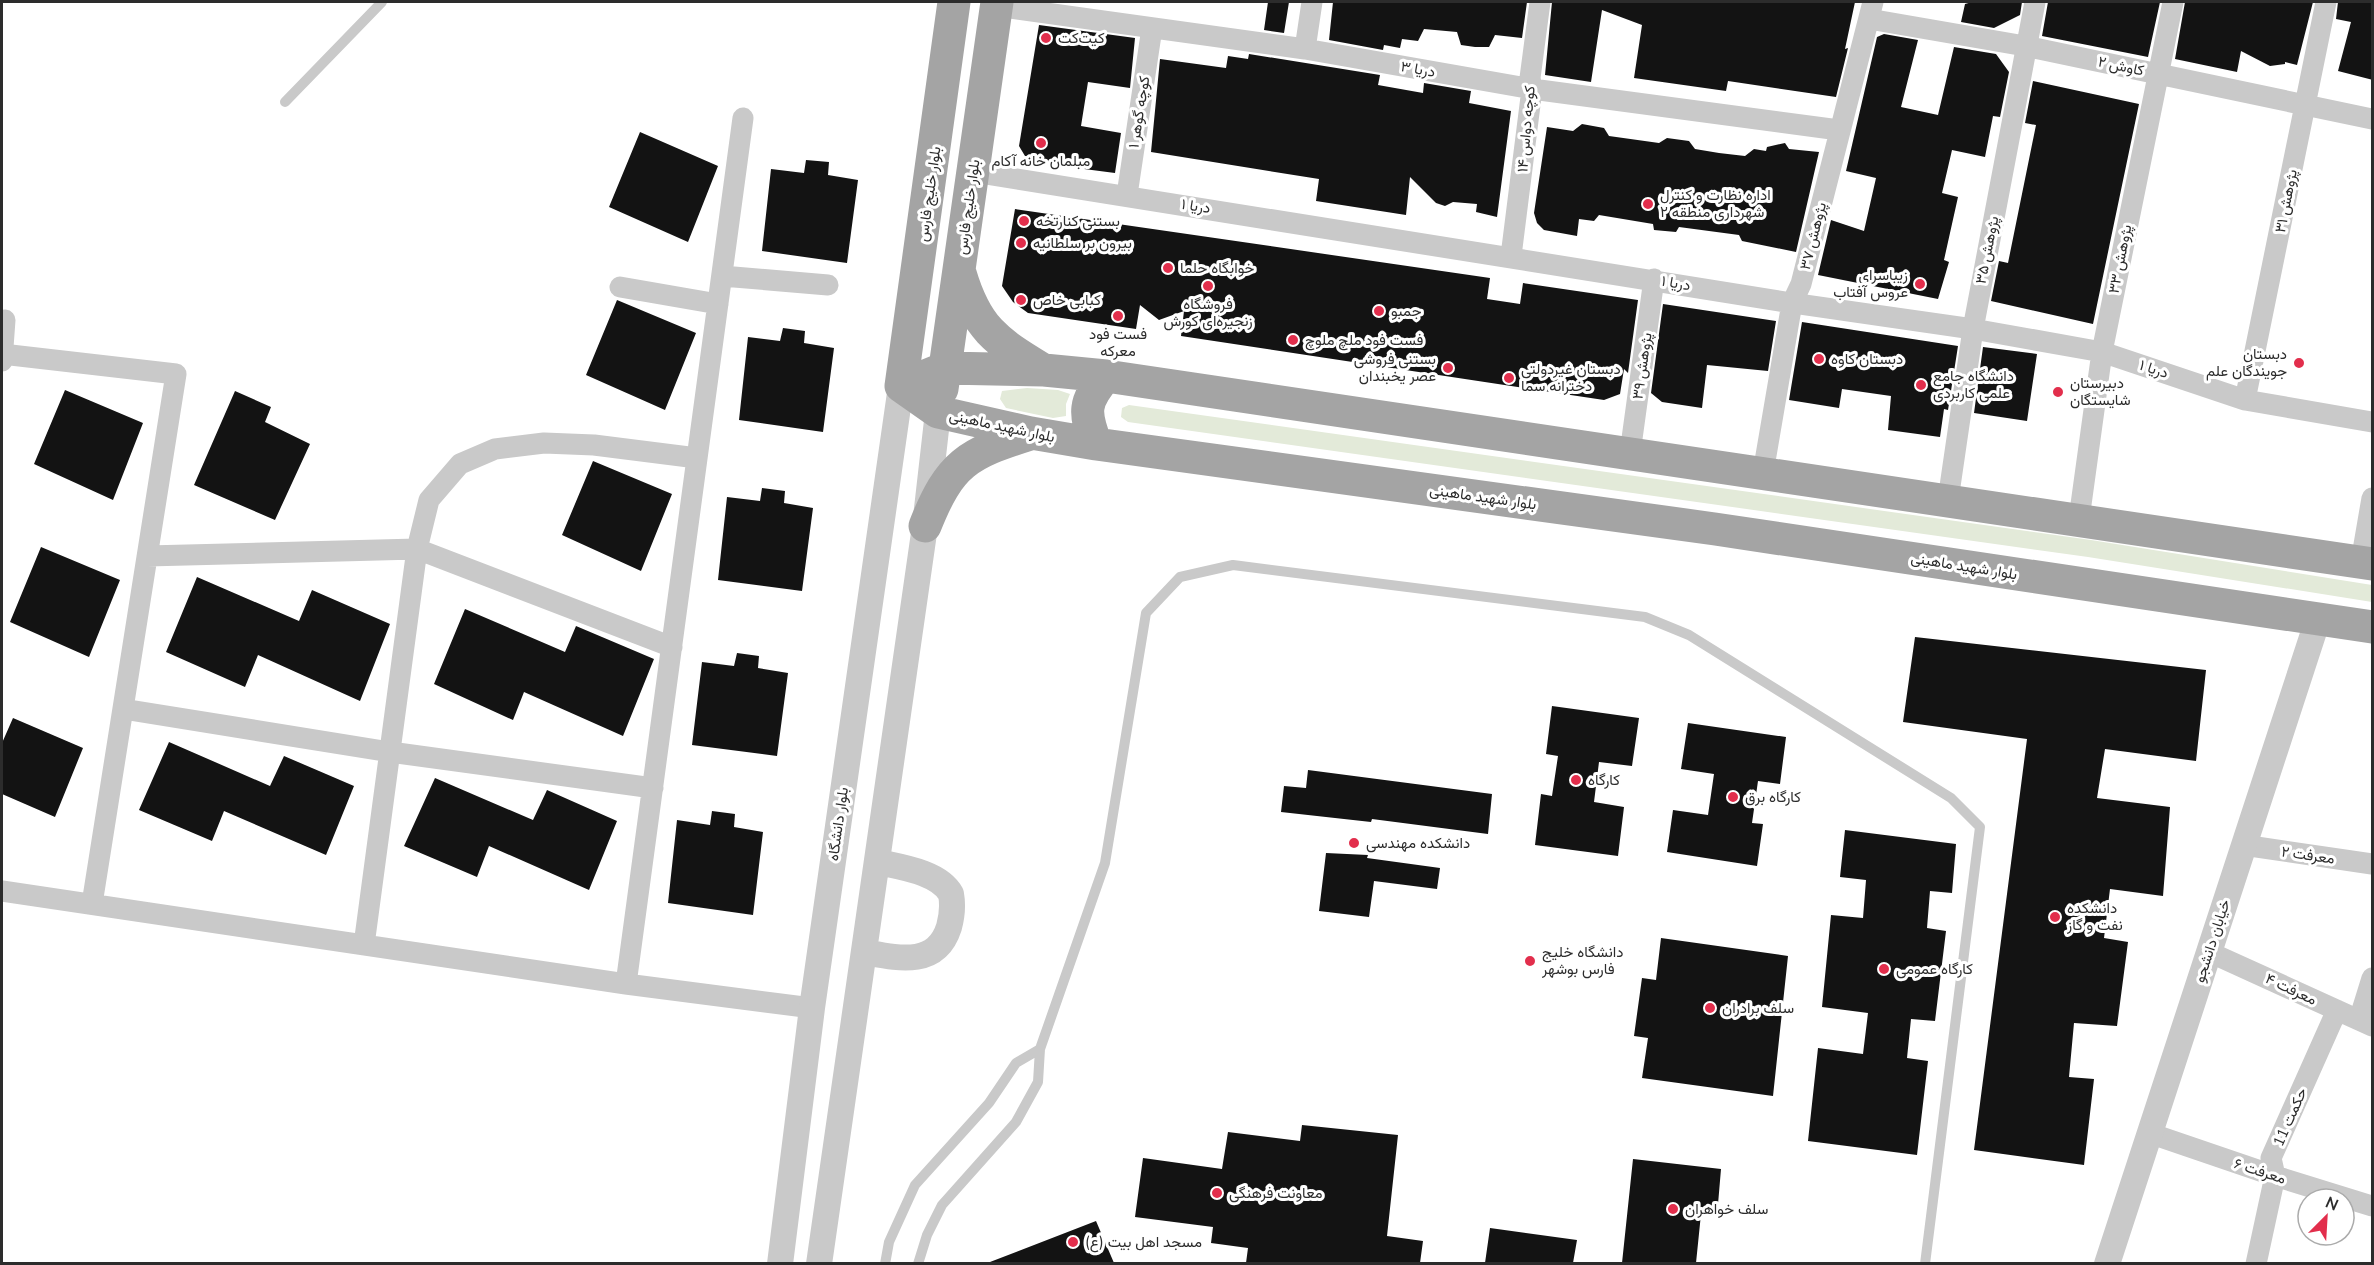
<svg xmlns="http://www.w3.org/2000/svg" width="2374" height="1265" font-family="'Nunito Sans',Vazirmatn,sans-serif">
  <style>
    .green { fill: #e3ead9 }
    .building { fill: #131313 }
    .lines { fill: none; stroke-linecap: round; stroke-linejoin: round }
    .service { stroke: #c9c9c9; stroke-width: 10 }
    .minor { stroke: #c9c9c9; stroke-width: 21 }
    .tertiary { stroke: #c9c9c9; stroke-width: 26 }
    .primary { stroke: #a4a4a4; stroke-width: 33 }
    .poi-dot { fill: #e22e4c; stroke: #fff; stroke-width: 2 }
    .labels { text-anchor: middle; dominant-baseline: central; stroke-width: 6; stroke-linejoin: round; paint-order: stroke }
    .poi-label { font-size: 15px; fill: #2c2c2c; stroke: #fff; text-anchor: start }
    .street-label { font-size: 15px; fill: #2c2c2c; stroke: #fff }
  </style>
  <rect width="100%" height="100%" fill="#fff"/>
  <!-- green -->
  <path class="green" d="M1027,388L1058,390L1070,394L1066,404V416L1053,418L1006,408L1000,399L1002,391Z
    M1129,405L2091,540L2372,585V602L2088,557L1128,422L1121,417L1122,408Z"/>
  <!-- building -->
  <path class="building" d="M1268,2H1289L1284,33L1264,30Z
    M1333,2H1527L1522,38L1495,35L1489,47H1475L1461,45L1457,32L1424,29L1418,41L1402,39L1400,48L1384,45L1383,50L1329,40Z
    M1552,2H1855L1845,49L1848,48L1836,97L1728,81L1726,91L1634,78L1642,25L1602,10L1591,82L1545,75Z
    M1972,2H2022L2020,15L1994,28L1961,22L1965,4Z
    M2048,2H2160L2148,57L2042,36Z
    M2185,2H2313L2297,65L2285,62V64L2270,66L2241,51L2237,72L2175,59Z
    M2338,2H2373V80L2338,71L2351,22L2336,19Z
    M1039,25L1135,38L1130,88L1088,82L1081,126L1121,133L1115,173L1038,163L1025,156L1019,146Z
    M1884,34L1918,40L1901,107L1938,115L1954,47L1996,54L2009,72L2000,117L1993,116L1985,157L1952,150L1942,193L1958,197L1944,260L1949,262L1938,299L1818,275L1831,220L1864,231L1876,178L1846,171L1877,37Z
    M1249,54L1380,75L1378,85L1423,93L1424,83L1471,91L1469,103L1511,111L1497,217L1476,212L1477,204L1453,202L1445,206L1436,203L1410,177L1406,215L1316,201L1319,179L1151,152L1160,59L1226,68L1228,56L1248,59Z
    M2033,81L2139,104L2093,324L1991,301L1999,261L2008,263L2036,125L2025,123Z
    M1582,124L1604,128L1609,136L1659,143L1667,138L1689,141L1695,149L1719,153L1745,156L1754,149L1766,151L1767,147L1785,143L1789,149L1819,152L1796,252L1742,241L1739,235L1679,227L1676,232L1654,230L1653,224L1599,215L1594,221L1579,219L1577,236L1544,230L1537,223L1534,213L1547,127L1573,131Z
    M640,132L718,166L688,242L609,207Z
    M806,160L829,162L828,175L858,180L847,263L762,251L771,169L804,173Z
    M1015,209L1490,278L1487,299L1520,304L1523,283L1638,300L1628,373L1624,369L1620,394L1604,400L1181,336L1184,311L1159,320L1140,305L1136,329L1028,313L1013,302L1002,286Z
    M617,300L696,333L665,410L586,375Z
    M1663,304L1776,321L1768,371L1707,365L1702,408L1662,402L1651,393Z
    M1802,322L1958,346L1948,410L1944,409L1940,437L1888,430L1891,396L1842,389L1839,408L1789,400Z
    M783,328L805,331L804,343L834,348L823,432L739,420L748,337L780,341Z
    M1983,347L2037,354L2027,421L1974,413Z
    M65,390L143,423L113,500L34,464Z
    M235,391L271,407L265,422L310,444L275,520L194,485Z
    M593,461L672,494L641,571L562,535Z
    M762,488L785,491L784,503L813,508L802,591L718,580L727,497L760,501Z
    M41,547L120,580L89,657L10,622Z
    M197,577L299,621L312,590L390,624L360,701L258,655L245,687L166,652Z
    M465,609L565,652L576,626L654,659L623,736L524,692L513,720L434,684Z
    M1915,637L2206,670L2196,761L2105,749L2097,798L2170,807L2163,896L2110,889L2104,938L2128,942L2117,1026L2074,1023L2069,1077L2094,1079L2084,1165L1974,1150L2027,739L1903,722Z
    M737,653L759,656L758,668L788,673L777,756L692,745L702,662L734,666Z
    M1552,706L1639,718L1632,766L1599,762L1594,802L1624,807L1618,856L1535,845L1541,794L1552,796L1558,756L1546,754Z
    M13,718L83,748L55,817L2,794V743Z
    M1688,723L1786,737L1780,784L1758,781L1752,823L1763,824L1757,866L1667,852L1673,810L1708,815L1714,774L1681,769Z
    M169,742L270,786L284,756L354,786L326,855L224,811L212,841L139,810Z
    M1308,770L1492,794L1488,834L1372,819L1371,822L1281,812L1284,786L1306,788Z
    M435,778L533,820L547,790L617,821L589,890L489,846L477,877L404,846Z
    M712,811L735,814L734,827L763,832L753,915L668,903L677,820L710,825Z
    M1845,830L1956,844L1952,893L1930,891L1927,928L1946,931L1935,1021L1911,1019L1907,1058L1928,1061L1917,1155L1808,1141L1818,1048L1863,1054L1868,1013L1822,1007L1831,915L1863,918L1866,880L1840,877Z
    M1326,853L1368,855L1367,858L1440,868L1437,889L1374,881L1369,917L1319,911Z
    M1661,938L1788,956L1773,1096L1642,1078L1648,1038L1634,1036L1642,978L1656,980Z
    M1302,1125L1398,1135L1387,1236L1423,1241L1420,1263H1246L1248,1248L1211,1243L1213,1227L1135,1217L1143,1158L1222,1169L1228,1132L1300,1141Z
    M1633,1159L1721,1169L1717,1216L1701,1214L1696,1263H1622Z
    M1096,1221L1114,1263H990V1262Z
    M1490,1228L1577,1240L1573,1263H1485Z"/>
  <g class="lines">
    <!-- service -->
    <path class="service" d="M285,102L382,2
      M885,1264L889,1242L915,1185L989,1103L1016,1063L1040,1049
      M918,1264L927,1235L942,1205L1016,1122L1038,1082L1040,1049L1105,863L1146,613L1180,577L1233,565L1645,617L1689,635L1951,798L1980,827L1925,1264"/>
    <!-- minor -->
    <path class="minor" d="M996,6L1305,49L1532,89L1839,130
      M1869,19L2025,46L2372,119
      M1305,49L1312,2
      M973,172L1792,303L1973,329L2102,352L2245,400L2372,422
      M1127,195L1152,28
      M1511,256L1532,89L1530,78L1540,2
      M722,276L828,285
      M620,287L718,304
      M2,354L176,374L92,904
      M2,361L5,320
      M2245,400L2326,2
      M1630,453L1654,279
      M1763,473L1792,303L1801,284L1873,2
      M1948,500L1973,329L2035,2
      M2079,519L2102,352L2173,2
      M147,556L417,549L672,647
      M2361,562L2372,498
      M123,709L390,752L653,788
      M2243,845L2372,864
      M2,891L626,984L812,1008
      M364,945L417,549L429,500L460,464L495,449L544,443L594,445L697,458
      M2209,952L2372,1026
      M626,984L743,118
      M2359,1020L2372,978
      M2149,1133L2275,1176L2372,1206
      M2256,1264L2275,1176L2271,1158L2337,1010"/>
    <!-- tertiary -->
    <path class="tertiary" d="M864,952C897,958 936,968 949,927C952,916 953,905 951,894C939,872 900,867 878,862
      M780,1264L812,1008L901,386
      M819,1264L925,526L938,412
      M2107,1264L2318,619"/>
    <!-- primary -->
    <path class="primary" d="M960,273C976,328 996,341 1042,369
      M901,386L938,412L1031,433L1096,444L1715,529L2372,627
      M901,386L945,368L1044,370L1106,376L2372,564
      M901,386L954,2
      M942,389L997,2
      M1096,444C1084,413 1083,402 1106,376
      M925,526C950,463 967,454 1030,434"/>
  </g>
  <!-- markers -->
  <g class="poi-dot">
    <circle cx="1046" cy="38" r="6"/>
    <circle cx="1041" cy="143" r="6"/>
    <circle cx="1648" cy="204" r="6"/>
    <circle cx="1024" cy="221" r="6"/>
    <circle cx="1021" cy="243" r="6"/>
    <circle cx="1168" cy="268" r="6"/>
    <circle cx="1920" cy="284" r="6"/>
    <circle cx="1208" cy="286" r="6"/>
    <circle cx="1021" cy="300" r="6"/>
    <circle cx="1379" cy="311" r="6"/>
    <circle cx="1118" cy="316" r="6"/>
    <circle cx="1293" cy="340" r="6"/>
    <circle cx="1819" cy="359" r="6"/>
    <circle cx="2299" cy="363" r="6"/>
    <circle cx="1448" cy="368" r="6"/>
    <circle cx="1509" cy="378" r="6"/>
    <circle cx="1921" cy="385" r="6"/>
    <circle cx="2058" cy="392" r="6"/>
    <circle cx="1576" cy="780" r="6"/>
    <circle cx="1733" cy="797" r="6"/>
    <circle cx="1354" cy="843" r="6"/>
    <circle cx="2055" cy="917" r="6"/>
    <circle cx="1530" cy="961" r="6"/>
    <circle cx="1884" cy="969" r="6"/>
    <circle cx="1710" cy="1008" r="6"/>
    <circle cx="1217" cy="1193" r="6"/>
    <circle cx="1673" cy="1209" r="6"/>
    <circle cx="1073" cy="1242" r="6"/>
  </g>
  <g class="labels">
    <!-- poi labels -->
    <g class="poi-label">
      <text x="1058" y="38">کیت‌کت</text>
      <text x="1041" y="161" text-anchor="middle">مبلمان خانه آکام</text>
      <text x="1660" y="195">اداره‌ نظارت و کنترل<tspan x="1660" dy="17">شهرداری منطقه ۲</tspan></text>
      <text x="1036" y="221">بستنی کنارتخه</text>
      <text x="1033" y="243">بیرون بر سلطانیه</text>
      <text x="1180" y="268">خوابگاه حلما</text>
      <text x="1908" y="275" text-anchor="end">زیباسرای<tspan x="1908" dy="17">عروس آفتاب</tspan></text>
      <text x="1033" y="300">کبابی خاص</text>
      <text x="1208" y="304" text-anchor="middle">فروشگاه<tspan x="1208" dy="17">زنجیره‌ای کورش</tspan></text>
      <text x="1391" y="311">جمبو</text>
      <text x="1118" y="334" text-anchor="middle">فست فود<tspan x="1118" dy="17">معرکه</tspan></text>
      <text x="1305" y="340">فست فود ملچ ملوچ</text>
      <text x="2287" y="354" text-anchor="end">دبستان<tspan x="2287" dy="17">جویندگان علم</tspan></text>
      <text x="1436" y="359" text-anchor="end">بستنی فروشی<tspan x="1436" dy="17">عصر یخبندان</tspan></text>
      <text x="1831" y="359">دبستان کاوه</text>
      <text x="1521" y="369">دبستان غیردولتی<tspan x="1521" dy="17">دخترانه سما</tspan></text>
      <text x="1933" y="376">دانشگاه جامع<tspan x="1933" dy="17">علمی کاربردی</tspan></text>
      <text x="2070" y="383">دبیرستان<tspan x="2070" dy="17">شایستگان</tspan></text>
      <text x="1588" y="780">کارگاه</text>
      <text x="1745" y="797">کارگاه برق</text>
      <text x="1366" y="843">دانشکده مهندسی</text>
      <text x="2067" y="908">دانشکده<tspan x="2067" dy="17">نفت و گاز</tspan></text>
      <text x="1542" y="952">دانشگاه خلیج<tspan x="1542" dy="17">فارس بوشهر</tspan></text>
      <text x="1896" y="969">کارگاه عمومی</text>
      <text x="1722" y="1008">سلف برادران</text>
      <text x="1229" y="1193">معاونت فرهنگی</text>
      <text x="1685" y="1209">سلف خواهران</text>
      <text x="1085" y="1242">مسجد اهل بیت (ع)</text>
    </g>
    <!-- street labels -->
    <g class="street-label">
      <text transform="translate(2121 66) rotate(12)">کاوش ۲</text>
      <text transform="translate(1418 69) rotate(10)">دریا ۳</text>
      <text transform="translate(1139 112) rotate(-81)">کوچه گوهر ۱</text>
      <text transform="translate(1526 129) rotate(-85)">کوچه دواس ۱۴</text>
      <text transform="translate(929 194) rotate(-82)">بلوار خلیج ‌فارس</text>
      <text transform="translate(2286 201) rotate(-79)">پژوهش ۳۱</text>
      <text transform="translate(1196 206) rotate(9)">دریا ۱</text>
      <text transform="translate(968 207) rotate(-82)">بلوار خلیج‌ فارس</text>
      <text transform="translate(1813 236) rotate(-76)">پژوهش ۳۷</text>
      <text transform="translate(1987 250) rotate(-79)">پژوهش ۳۵</text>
      <text transform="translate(2120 259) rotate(-79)">پژوهش ۳۳</text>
      <text transform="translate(1676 283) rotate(10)">دریا ۱</text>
      <text transform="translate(1642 366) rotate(-82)">پژوهش ۳۹</text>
      <text transform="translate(2154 369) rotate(18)">دریا ۱</text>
      <text transform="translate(1002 426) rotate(12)">بلوار شهید ماهینی</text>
      <text transform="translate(1483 497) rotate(8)">بلوار شهید ماهینی</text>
      <text transform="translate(1964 566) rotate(9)">بلوار شهید ماهینی</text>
      <text transform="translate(838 824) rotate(-82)">بلوار دانشگاه</text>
      <text transform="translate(2308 855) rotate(8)">معرفت ۲</text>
      <text transform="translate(2212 941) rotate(-72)">خیابان دانشجو</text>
      <text transform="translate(2291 989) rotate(25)">معرفت ۴</text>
      <text transform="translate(2290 1117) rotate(-66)">حکمت 11</text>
      <text transform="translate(2260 1171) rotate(18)">معرفت ۶</text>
    </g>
  </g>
  <!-- border -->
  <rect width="2374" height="1265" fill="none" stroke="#2c2c2c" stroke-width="6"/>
  <!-- north arrow -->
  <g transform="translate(2326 1217) rotate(24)"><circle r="28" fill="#ffffff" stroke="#ababab" stroke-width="1.5"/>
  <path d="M0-4.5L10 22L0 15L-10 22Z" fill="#e22e4c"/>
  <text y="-9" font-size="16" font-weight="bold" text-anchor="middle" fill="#2c2c2c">N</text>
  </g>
</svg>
